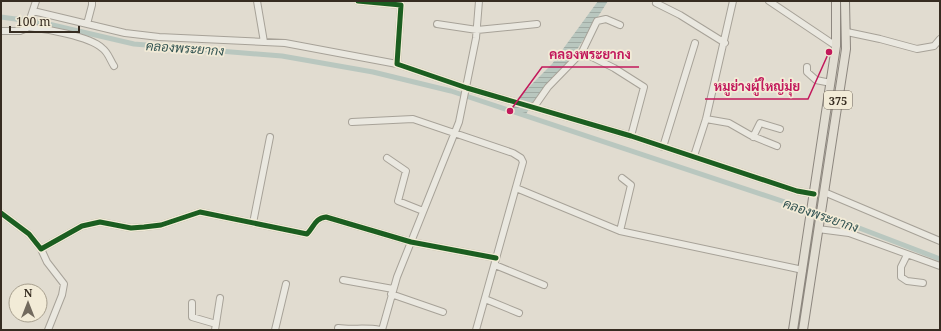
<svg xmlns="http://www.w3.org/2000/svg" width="941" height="331" font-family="'Noto Serif',Sarabun,serif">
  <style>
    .water { fill: url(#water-rules) }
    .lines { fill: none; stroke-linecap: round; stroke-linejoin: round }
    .canal { stroke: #b9c7bf; stroke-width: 5 }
    .minor-casing { stroke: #a7a298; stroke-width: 8 }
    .major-casing { stroke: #8d877f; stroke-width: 10 }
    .minor { stroke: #eae8e0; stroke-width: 6 }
    .major { stroke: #e2ded3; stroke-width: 8 }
    .cycleway-casing { stroke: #f2ebd7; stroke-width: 8 }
    .cycleway { stroke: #1b5e20; stroke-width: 5 }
    .labels { text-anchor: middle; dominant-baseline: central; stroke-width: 3.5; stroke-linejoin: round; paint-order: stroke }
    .shield { fill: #f2ebd7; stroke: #6e6558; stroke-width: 1 }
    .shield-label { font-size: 11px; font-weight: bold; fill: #362c21 }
    .water-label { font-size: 13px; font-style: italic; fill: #325352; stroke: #f2ebd7 }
    .leader { fill: none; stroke: #c2185b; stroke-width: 1.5 }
    .callout-dot { fill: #c2185b; stroke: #f2ebd7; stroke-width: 1.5 }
    .callout-label { font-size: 13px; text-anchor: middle; font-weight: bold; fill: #c2185b; stroke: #f2ebd7; stroke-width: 3.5; stroke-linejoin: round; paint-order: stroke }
  </style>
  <defs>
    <pattern id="water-rules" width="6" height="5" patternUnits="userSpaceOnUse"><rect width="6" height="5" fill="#b9c7bf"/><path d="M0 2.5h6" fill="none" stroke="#a0aba4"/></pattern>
  </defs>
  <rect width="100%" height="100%" fill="#e1dcd0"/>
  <!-- water -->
  <path class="water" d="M598,1H608L573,56L533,102L525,116L510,111L519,97L552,64Z"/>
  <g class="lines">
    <!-- canal -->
    <path class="canal" d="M1,17L44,23L134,44L282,56L373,72L451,91L833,218L940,259"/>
    <!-- minor casing -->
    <g class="minor-casing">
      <path id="minor" d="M257,1L264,42
        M358,1L401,5L397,64L467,88L631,136L797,191L814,194
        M769,1L836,46
        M656,3L680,15L725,43
        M33,11L125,33L159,37L285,43L397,64
        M87,24L92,5V1
        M437,24L477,30L537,24
        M620,25L606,19L597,21L582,52L614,68L644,87L631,136
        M28,27C46,29 89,36 102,48C108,52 110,60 114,66
        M1,31H20L27,28L36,1
        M847,32L880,39L917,49L934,46L940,39
        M807,67V72L816,80L831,83
        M534,107L548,87L582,52
        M706,119L729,123L750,135L777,146
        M352,122L413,119L513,153L521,158L523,162L476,330
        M753,137L760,123L780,129
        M663,147L695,43
        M694,156L706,119L733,1
        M387,158L406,171L398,201L423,211
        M516,188L620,231L803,270
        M824,192L940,241
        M1,213L29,234L41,249L82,226L100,222L131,228L144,227L161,225L200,212L307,234C314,227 315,218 326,217L411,242L496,258
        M253,223L270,137
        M818,229L849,233L940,266
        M620,231L631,185L622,178
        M41,249L47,262L64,284L62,295L48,330
        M907,255L901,267V277L907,281L923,283
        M495,265L544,285
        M343,280L393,289
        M391,294L443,312
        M485,299L519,313
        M192,303V317L216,324
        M338,328C353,330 366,327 380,330
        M215,330L220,298
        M275,330L286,284
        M382,330L397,277L459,122L476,38L479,1"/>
    </g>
    <!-- major casing -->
    <g class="major-casing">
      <path id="major" d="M793,330L836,46V1
        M803,330L846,49L845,1"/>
    </g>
    <!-- minor -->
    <use href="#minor" class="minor"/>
    <!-- major -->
    <use href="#major" class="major"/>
    <!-- cycleway casing -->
    <g class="cycleway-casing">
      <path id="cycleway" d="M358,1L401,5L397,64L467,88L631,136L797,191L814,194
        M1,213L29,234L41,249L82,226L100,222L131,228L144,227L161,225L200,212L307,234C314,227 315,218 326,217L411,242L496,258"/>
    </g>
    <!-- cycleway -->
    <use href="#cycleway" class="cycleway"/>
  </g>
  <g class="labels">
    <!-- shield labels -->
    <rect class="shield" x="824" y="91" width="28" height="18" rx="3"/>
    <g class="shield-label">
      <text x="838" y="100">375</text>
    </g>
    <!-- water labels -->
    <g class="water-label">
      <text transform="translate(185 48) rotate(4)">คลองพระยากง</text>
      <text transform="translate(821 215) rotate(19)">คลองพระยากง</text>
    </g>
  </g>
  <!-- callouts -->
  <path class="leader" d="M510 111L542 67H639M829 52L808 99H705"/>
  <g class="callout-dot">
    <circle cx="510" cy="111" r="4"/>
    <circle cx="829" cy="52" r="4"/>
  </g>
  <g class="callout-label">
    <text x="590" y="59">คลองพระยากง</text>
    <text x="757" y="91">หมูย่างผู้ใหญ่มุ่ย</text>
  </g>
  <!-- border -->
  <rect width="941" height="331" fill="none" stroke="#362c21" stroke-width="4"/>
  <!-- north arrow -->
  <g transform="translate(28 303)"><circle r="19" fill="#f2ebd7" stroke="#a79f8e"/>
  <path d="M0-3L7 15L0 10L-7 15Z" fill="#726a5e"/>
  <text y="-6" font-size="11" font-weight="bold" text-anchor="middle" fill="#362c21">N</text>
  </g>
  <!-- scale -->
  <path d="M10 26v6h69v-6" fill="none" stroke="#362c21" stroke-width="2"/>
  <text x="16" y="26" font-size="12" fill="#362c21" stroke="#f2ebd7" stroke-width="3" paint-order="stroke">100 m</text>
</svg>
